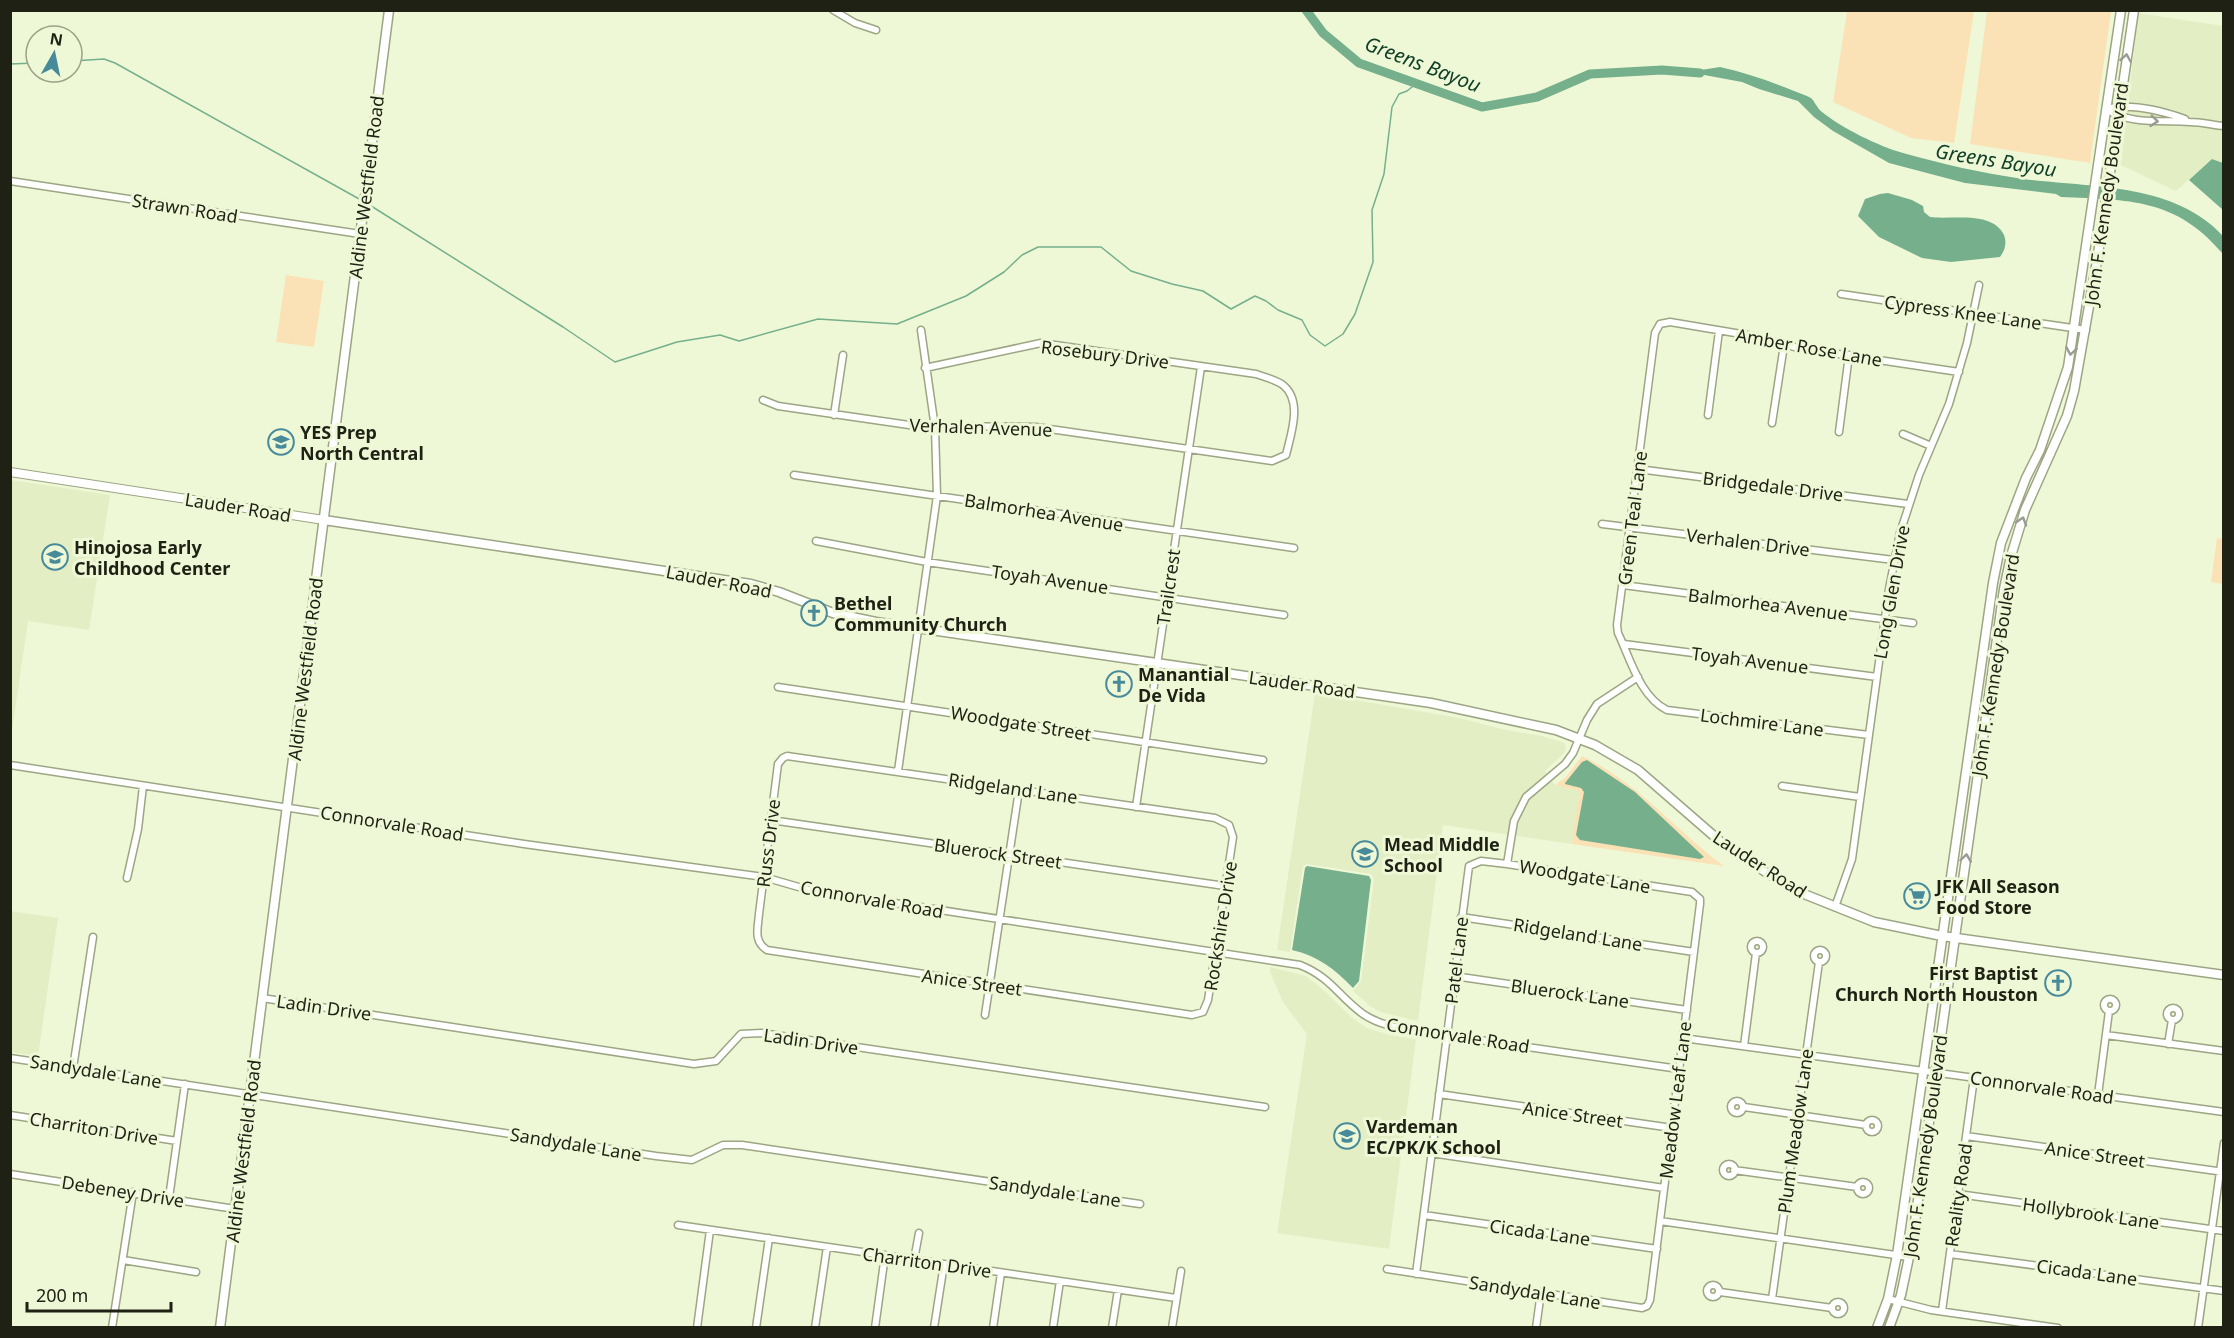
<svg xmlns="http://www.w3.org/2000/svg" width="2234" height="1338" font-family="'Noto Sans',sans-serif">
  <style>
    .built { fill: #e3eec4 }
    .green { fill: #fbe2b6 }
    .water { fill: #75af8c }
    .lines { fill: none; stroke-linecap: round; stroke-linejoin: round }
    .stream { stroke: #75af8c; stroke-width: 1.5 }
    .river { stroke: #75af8c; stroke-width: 9 }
    .minor-casing { stroke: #9ca584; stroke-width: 9 }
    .tertiary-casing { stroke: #9ca584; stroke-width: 10 }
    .secondary-casing { stroke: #9ca584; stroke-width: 11 }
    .minor { stroke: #fff; stroke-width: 6 }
    .tertiary { stroke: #fff; stroke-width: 8 }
    .secondary { stroke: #fff; stroke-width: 8 }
    .oneway { stroke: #9a9b95 }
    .labels { text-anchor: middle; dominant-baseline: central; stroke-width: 6; stroke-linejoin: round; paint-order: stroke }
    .street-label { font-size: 18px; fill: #1e2114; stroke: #eff8d6 }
    .poi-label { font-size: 18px; font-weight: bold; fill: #1e2114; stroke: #eff8d6; text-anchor: start }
    .water-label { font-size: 20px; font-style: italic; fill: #0e3e26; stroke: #eff8d6 }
  </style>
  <rect width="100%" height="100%" fill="#eff8d6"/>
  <!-- built -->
  <path class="built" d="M2138,13L2223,26V163L2212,159L2176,191L2121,165Z
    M11,480L110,495L89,630L28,621L11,738Z
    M1315,693L1459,718L1506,730L1542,736L1565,743L1566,748L1564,753L1545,771L1555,785L1581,791L1572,844L1443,825L1418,1021L1380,1012L1370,1006L1353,991L1361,981L1374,879L1371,874L1307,864L1303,866L1290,952L1277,950Z
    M10,911L58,918L38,1056L11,1052Z
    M1270,967L1306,976L1326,992L1351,1017L1367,1028L1390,1035L1416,1039L1389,1249L1277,1233L1307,1034L1283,1002L1270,972Z"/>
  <!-- green -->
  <path class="green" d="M1847,11H1974L1954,143L1911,138L1833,102Z
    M1987,11H2111L2090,163L1970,144Z
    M286,275L324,281L314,347L276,342Z
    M2217,538L2223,539V584L2211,582Z
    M1582,756C1639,783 1675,830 1724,866L1572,844L1580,791L1555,785L1566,777Z"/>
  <!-- water -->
  <path class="water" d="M1720,67C1746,73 1770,81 1794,91C1799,93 1806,95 1811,98C1815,102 1817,108 1822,112C1842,128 1878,146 1903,153C1942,164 1982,173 2023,179C2090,188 2173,182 2223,236V254C2176,198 2129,200 2061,197L2056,194L1965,183L1889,163L1833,131L1814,117L1798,101L1759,89L1742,82L1688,72Z
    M2212,159L2223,163V210L2189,180Z
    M1888,193L1912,200L1923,206L1924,212L1930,217C1952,220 1992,210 2004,235C2007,243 2005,250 2000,257L1951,262L1922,258L1879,237L1858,216L1865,199L1880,194Z
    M1587,760L1635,792L1704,857L1700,859L1580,840L1576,835L1584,792L1581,788L1565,784V783L1582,762Z
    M1307,866L1369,876L1371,880L1359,981L1353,988C1335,969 1318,956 1292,950L1305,868Z"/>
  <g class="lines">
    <!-- stream -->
    <path class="stream" d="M72,61L104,59L115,63L361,200
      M10,64L36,63
      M368,204L563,327L615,362L677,342L720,335L739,341L818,319L897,324L966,296L1004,272L1022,255L1038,247H1101L1131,271L1172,284L1203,291L1231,309L1255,296L1266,301L1278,310L1302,320L1310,335L1325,346L1343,334L1355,314L1373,262L1372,210L1384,174L1392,107L1399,94L1407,91L1417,83"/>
    <!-- river -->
    <path class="river" d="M1306,10L1323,33L1359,63L1482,107L1537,97L1590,74L1662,70L1700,73"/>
    <!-- minor casing -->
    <g class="minor-casing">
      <path id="minor" d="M833,10L855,23L876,30
        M2106,109C2130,125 2162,120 2190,122C2201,122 2213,125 2224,126
        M2106,109C2130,103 2162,111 2185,119
        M10,181L360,234
        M1841,294L2086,330
        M763,400L778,406L916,426L1036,427L1272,461L1286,455C1291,434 1303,401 1283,385C1277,380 1264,377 1256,374L1041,343L925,368
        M834,415L843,355
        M1708,415L1719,331
        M1772,423L1784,345
        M1839,432L1849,355
        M1903,434L1931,446
        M1638,469L1908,504
        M794,475L1294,548
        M1602,524L1894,560
        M816,541L927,562L1284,615
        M1623,585L1913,623
        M1624,644L1877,677
        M778,687L1263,760
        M1869,735L1667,710C1640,697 1630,658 1618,633L1617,625L1655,333L1660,324L1670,322L1753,336L1798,348L1959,372
        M787,756L1215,818L1229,825L1233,837L1230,857L1208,1000L1203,1012L1192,1015L767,950C753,941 758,928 759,914L778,764L783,758Z
        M10,765L524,844L764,877L809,890L1300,965C1332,978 1338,996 1363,1014C1379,1025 1399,1028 1418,1031L1679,1069
        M898,771L937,496L935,428L921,330
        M1782,786L1860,797
        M1136,807L1201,367
        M771,820L1225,886
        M1507,864L1514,821L1526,797L1565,764L1573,753L1587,720L1597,704L1638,677
        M127,878L138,829L143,786
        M1835,907L1852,859L1889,589L1900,533L1919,475L1949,404L1967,343L1979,285
        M1461,917L1694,952
        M1751 947a6 6 0 1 1 12 0a6 6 0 1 1-12 0Z
        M1814 956a6 6 0 1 1 12 0a6 6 0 1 1-12 0Z
        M1454,976L1687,1010
        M262,998L694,1064L716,1061L741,1034L761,1033L1265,1107
        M2104 1005a6 6 0 1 1 12 0a6 6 0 1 1-12 0Z
        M2167 1014a6 6 0 1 1 12 0a6 6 0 1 1-12 0Z
        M985,1015L1019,790
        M2106,1035L2224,1051
        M1683,1038L2224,1112
        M2168,1044L2172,1020
        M1744,1046L1756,953
        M10,1058L656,1156L692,1160L723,1145H742L1140,1204
        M73,1068L93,937
        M1439,1094L1672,1128
        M2098,1095L2109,1011
        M1731 1107a6 6 0 1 1 12 0a6 6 0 1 1-12 0Z
        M1744,1107L1866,1125
        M10,1115L177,1141
        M1866 1126a6 6 0 1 1 12 0a6 6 0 1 1-12 0Z
        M1966,1136L2224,1172
        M1431,1153L1664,1188
        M1723 1170a6 6 0 1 1 12 0a6 6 0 1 1-12 0Z
        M1734,1170L1857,1187
        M10,1174L235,1209
        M1857 1188a6 6 0 1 1 12 0a6 6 0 1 1-12 0Z
        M1958,1194L2224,1231
        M169,1198L185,1084
        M1424,1215L1657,1249
        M1660,1221L1909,1257
        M678,1225L1176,1298
        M1950,1254L2224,1291
        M123,1260L196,1272
        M914,1260L919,1233
        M1387,1269C1472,1282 1557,1295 1642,1308L1647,1306L1650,1300L1700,904V899L1692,892L1507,864L1481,861L1469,866L1416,1274
        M1707 1291a6 6 0 1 1 12 0a6 6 0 1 1-12 0Z
        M1720,1292L1832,1308
        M1772,1299L1819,962
        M1888,1299L1931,1310L2058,1328
        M1832 1308a6 6 0 1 1 12 0a6 6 0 1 1-12 0Z
        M1942,1311L1974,1078
        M112,1328L133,1192
        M697,1328L710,1230
        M756,1328L769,1238
        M815,1328L827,1247
        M875,1328L885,1255
        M934,1328L944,1264
        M993,1328L1001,1273
        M1053,1328L1060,1281
        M1112,1328L1118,1290
        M1172,1328L1181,1271
        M1536,1328L1541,1292
        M2198,1328L2224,1143"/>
    </g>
    <!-- tertiary casing -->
    <g class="tertiary-casing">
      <path id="tertiary" d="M10,472L324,520"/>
    </g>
    <!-- secondary casing -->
    <g class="secondary-casing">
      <path id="secondary" d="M324,520L751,584L779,592L833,613L876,622L1431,703L1556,730L1595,745L1638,770L1722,843L1767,873L1804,894L1874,922L1942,936L2224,975
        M220,1328L389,10
        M1877,1328L1888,1299L1897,1255L1993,583L2001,543L2026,478L2040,450L2068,367L2121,10
        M1889,1328L1901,1295L1912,1243L2004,589L2011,556L2025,510L2067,416L2074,391L2097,261L2134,10"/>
    </g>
    <!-- minor -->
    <use href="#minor" class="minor"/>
    <!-- tertiary -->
    <use href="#tertiary" class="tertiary"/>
    <!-- secondary -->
    <use href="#secondary" class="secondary"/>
  </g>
  <!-- one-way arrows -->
  <defs><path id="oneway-chevron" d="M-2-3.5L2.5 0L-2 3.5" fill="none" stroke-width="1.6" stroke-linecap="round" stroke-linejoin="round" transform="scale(1.5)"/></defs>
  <g class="oneway">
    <use href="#oneway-chevron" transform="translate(2126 58) rotate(-81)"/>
    <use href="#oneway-chevron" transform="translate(2154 121) rotate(6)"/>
    <use href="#oneway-chevron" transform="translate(2071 351) rotate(100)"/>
    <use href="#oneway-chevron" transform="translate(2022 521) rotate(-72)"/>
    <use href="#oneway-chevron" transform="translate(1966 858) rotate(-82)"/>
  </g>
  <!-- icons -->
  <defs>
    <g id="school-ring" transform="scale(1.35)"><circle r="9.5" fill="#eff8d6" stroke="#478a9a" stroke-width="1.5"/><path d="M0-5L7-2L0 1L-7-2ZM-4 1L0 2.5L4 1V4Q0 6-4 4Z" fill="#478a9a"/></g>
    <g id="church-ring" transform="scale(1.35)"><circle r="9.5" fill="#eff8d6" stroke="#478a9a" stroke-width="1.5"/><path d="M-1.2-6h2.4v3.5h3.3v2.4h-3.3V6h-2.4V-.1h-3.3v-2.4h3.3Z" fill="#478a9a"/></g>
    <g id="supermarket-ring" transform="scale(1.35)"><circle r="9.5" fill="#eff8d6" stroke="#478a9a" stroke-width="1.5"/><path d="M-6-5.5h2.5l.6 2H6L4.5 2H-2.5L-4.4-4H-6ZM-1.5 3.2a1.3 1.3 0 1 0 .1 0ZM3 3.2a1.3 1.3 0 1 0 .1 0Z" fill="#478a9a"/></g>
  </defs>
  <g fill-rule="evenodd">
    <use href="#school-ring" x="281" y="442"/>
    <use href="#school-ring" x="55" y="557"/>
    <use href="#church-ring" x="814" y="613"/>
    <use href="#church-ring" x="1119" y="684"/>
    <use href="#school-ring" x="1365" y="854"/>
    <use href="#supermarket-ring" x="1917" y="896"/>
    <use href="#church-ring" x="2058" y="983"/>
    <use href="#school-ring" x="1347" y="1136"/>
  </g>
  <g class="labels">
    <!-- street labels -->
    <g class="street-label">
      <text transform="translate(366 187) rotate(-83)">Aldine Westfield Road</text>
      <text transform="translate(2106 194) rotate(-82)">John F. Kennedy Boulevard</text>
      <text transform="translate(185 208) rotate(9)">Strawn Road</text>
      <text transform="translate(1963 312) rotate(8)">Cypress Knee Lane</text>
      <text transform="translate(1809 347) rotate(10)">Amber Rose Lane</text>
      <text transform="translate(1105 354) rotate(7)">Rosebury Drive</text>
      <text transform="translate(981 427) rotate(2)">Verhalen Avenue</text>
      <text transform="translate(1773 486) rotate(7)">Bridgedale Drive</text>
      <text transform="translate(238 507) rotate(9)">Lauder Road</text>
      <text transform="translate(1044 512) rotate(9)">Balmorhea Avenue</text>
      <text transform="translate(1632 518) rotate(-83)">Green Teal Lane</text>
      <text transform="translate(1748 542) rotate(7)">Verhalen Drive</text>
      <text transform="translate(1050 579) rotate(8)">Toyah Avenue</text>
      <text transform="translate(719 581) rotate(11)">Lauder Road</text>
      <text transform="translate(1168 587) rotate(-82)">Trailcrest</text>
      <text transform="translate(1891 592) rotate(-80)">Long Glen Drive</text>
      <text transform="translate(1768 604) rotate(7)">Balmorhea Avenue</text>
      <text transform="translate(1750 660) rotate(7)">Toyah Avenue</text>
      <text transform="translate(1995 665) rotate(-81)">John F. Kennedy Boulevard</text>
      <text transform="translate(305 669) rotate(-83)">Aldine Westfield Road</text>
      <text transform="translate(1302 684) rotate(8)">Lauder Road</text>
      <text transform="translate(1762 722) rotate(7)">Lochmire Lane</text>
      <text transform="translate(1021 723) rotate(9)">Woodgate Street</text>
      <text transform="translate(1013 788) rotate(8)">Ridgeland Lane</text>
      <text transform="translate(392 823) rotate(9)">Connorvale Road</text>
      <text transform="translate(768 843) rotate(-83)">Russ Drive</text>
      <text transform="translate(998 853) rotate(8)">Bluerock Street</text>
      <text transform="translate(1760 864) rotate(33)">Lauder Road</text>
      <text transform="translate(1585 876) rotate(9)">Woodgate Lane</text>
      <text transform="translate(872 899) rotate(10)">Connorvale Road</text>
      <text transform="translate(1220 926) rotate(-81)">Rockshire Drive</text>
      <text transform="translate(1578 934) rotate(9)">Ridgeland Lane</text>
      <text transform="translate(1456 960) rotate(-83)">Patel Lane</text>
      <text transform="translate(972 982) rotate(8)">Anice Street</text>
      <text transform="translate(1570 993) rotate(8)">Bluerock Lane</text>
      <text transform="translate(324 1007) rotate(8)">Ladin Drive</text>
      <text transform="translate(1458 1035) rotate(9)">Connorvale Road</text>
      <text transform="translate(811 1041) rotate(8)">Ladin Drive</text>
      <text transform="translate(96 1071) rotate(9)">Sandydale Lane</text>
      <text transform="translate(2042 1087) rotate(8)">Connorvale Road</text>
      <text transform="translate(1675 1100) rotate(-83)">Meadow Leaf Lane</text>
      <text transform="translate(1573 1114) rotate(8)">Anice Street</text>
      <text transform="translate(94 1128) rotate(9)">Charriton Drive</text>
      <text transform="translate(1795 1131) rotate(-82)">Plum Meadow Lane</text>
      <text transform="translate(576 1144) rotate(9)">Sandydale Lane</text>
      <text transform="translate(1925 1146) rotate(-82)">John F. Kennedy Boulevard</text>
      <text transform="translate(243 1151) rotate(-83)">Aldine Westfield Road</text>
      <text transform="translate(2095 1154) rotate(8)">Anice Street</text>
      <text transform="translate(123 1191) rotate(9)">Debeney Drive</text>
      <text transform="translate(1055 1191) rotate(8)">Sandydale Lane</text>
      <text transform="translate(1958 1195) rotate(-82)">Reality Road</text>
      <text transform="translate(2091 1213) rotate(8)">Hollybrook Lane</text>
      <text transform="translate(1540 1232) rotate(8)">Cicada Lane</text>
      <text transform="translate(927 1262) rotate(8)">Charriton Drive</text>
      <text transform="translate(2087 1272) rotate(8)">Cicada Lane</text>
      <text transform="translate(1535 1292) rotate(9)">Sandydale Lane</text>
    </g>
    <!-- poi labels -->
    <g class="poi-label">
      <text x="300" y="432">YES Prep<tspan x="300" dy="21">North Central</tspan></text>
      <text x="74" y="547">Hinojosa Early<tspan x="74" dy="21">Childhood Center</tspan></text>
      <text x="834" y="603">Bethel<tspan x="834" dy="21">Community Church</tspan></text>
      <text x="1138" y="674">Manantial<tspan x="1138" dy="21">De Vida</tspan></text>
      <text x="1384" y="844">Mead Middle<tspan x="1384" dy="21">School</tspan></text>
      <text x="1936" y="886">JFK All Season<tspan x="1936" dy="21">Food Store</tspan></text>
      <text x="2038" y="973" text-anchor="end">First Baptist<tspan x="2038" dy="21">Church North Houston</tspan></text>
      <text x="1366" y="1126">Vardeman<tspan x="1366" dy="21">EC/PK/K School</tspan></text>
    </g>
    <!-- water labels -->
    <g class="water-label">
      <text transform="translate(1423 64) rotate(21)">Greens Bayou</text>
      <text transform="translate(1996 160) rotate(9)">Greens Bayou</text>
    </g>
  </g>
  <!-- border -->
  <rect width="2234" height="1338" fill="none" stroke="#1e2114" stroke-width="24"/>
  <!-- north arrow -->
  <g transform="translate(54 54) rotate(9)"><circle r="28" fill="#eff8d6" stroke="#9ba288" stroke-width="1.5"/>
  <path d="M0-4.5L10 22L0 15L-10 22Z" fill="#478a9a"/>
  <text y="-9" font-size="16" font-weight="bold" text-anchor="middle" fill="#1e2114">N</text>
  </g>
  <!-- scale -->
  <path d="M27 1302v9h144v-9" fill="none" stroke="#1e2114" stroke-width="3"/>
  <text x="36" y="1302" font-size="18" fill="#1e2114" stroke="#eff8d6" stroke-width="4.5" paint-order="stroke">200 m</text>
</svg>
